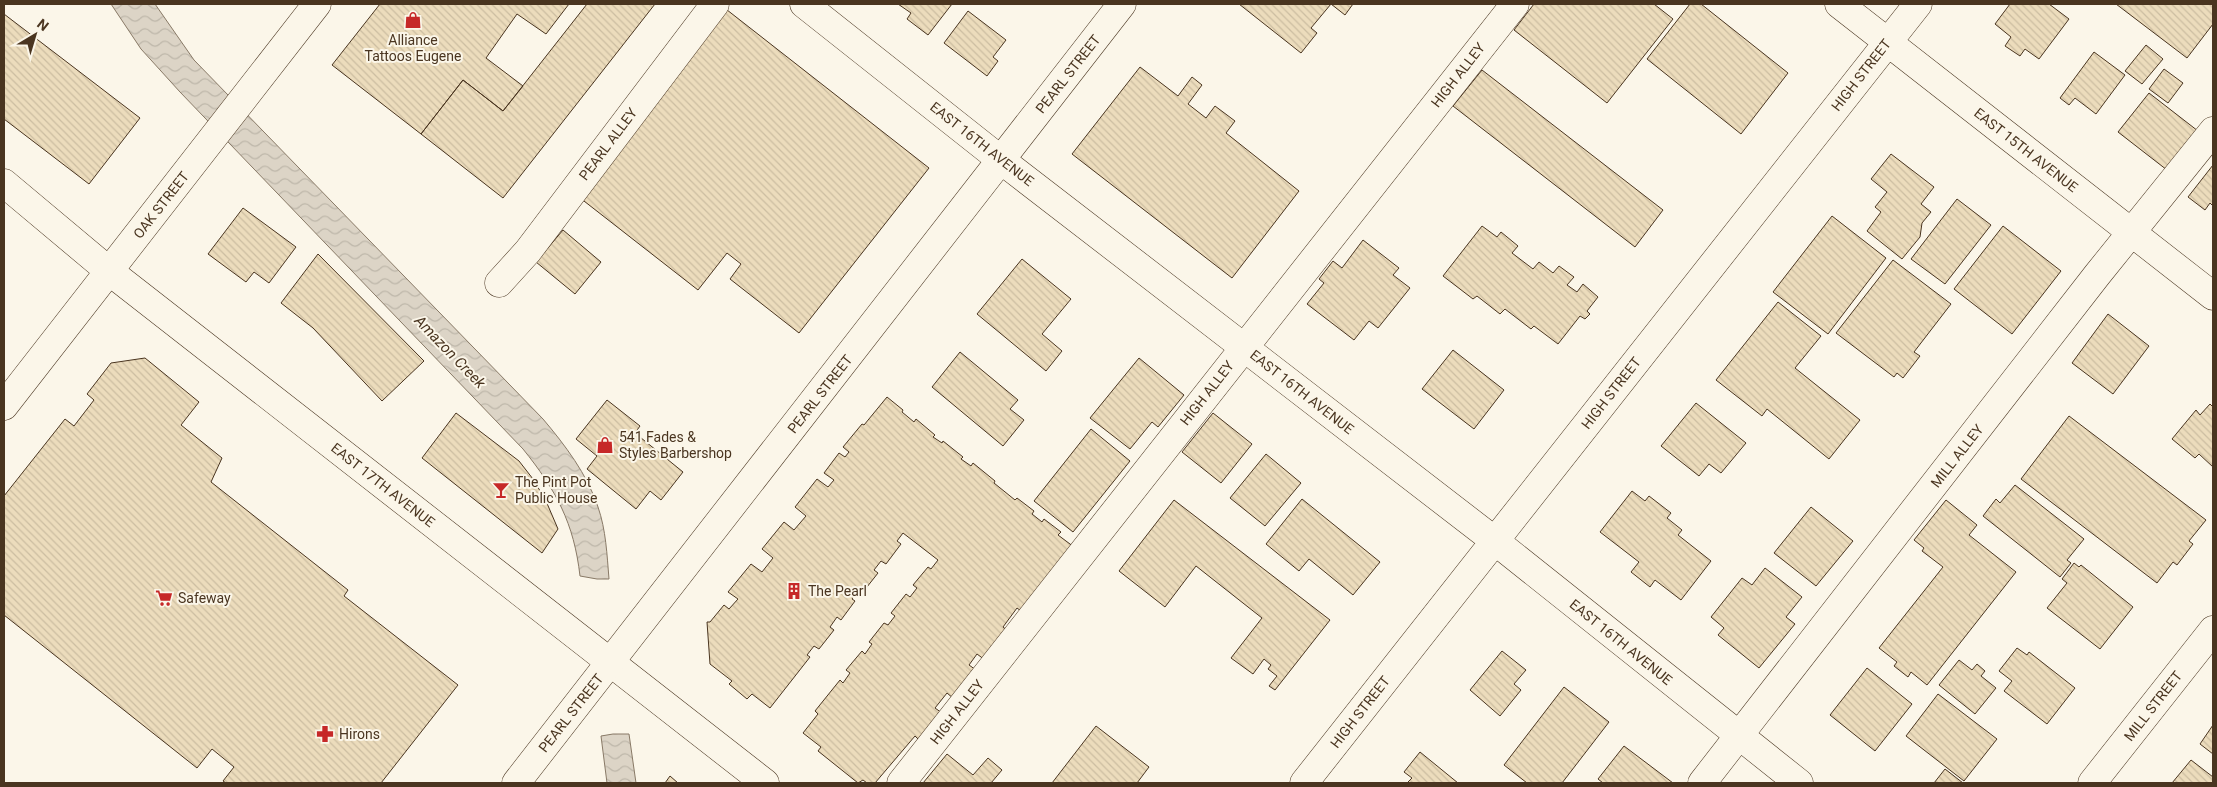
<svg xmlns="http://www.w3.org/2000/svg" width="2217" height="787" font-family="Roboto,sans-serif">
  <style>
    .water { fill: url(#water-waves); stroke: #887966 }
    .building { fill: url(#building-back-hatch); stroke: #4a3520 }
    .lines { fill: none; stroke-linecap: round; stroke-linejoin: round }
    .minor-casing { stroke: #4a3520; stroke-width: 29 }
    .major-casing { stroke: #4a3520; stroke-width: 29 }
    .minor { stroke: #fbf6e9; stroke-width: 28 }
    .major { stroke: #fbf6e9; stroke-width: 28 }
    .labels { text-anchor: middle; dominant-baseline: central; stroke-width: 4; stroke-linejoin: round; paint-order: stroke }
    .poi-label { font-size: 14px; fill: #4a3520; stroke: #fbf6e9; text-anchor: start }
    .street-label { font-size: 14px; fill: #4a3520; stroke: #fbf6e9 }
    .water-label { font-size: 15px; font-style: italic; fill: #4a3520; stroke: #fbf6e9 }
  </style>
  <defs>
    <pattern id="water-waves" width="16" height="10" patternUnits="userSpaceOnUse" patternTransform="scale(1.25)"><rect width="16" height="10" fill="#dcd4c6"/><path d="M0 5q4-4 8 0t8 0" fill="none" stroke="#beb7aa"/></pattern>
    <pattern id="building-back-hatch" width="6" height="6" patternUnits="userSpaceOnUse" patternTransform="scale(1.25)"><rect width="6" height="6" fill="#ecdcbc"/><path d="M-1 5l2 2M0 0l6 6M5-1l2 2" fill="none" stroke="#ccbda1"/></pattern>
  </defs>
  <rect width="100%" height="100%" fill="#fbf6e9"/>
  <!-- water -->
  <path class="water" d="M111,4H155L194,60L543,419C565,445 587,474 598,507C606,530 607,555 609,579H597L580,576C574,523 556,490 523,449L180,92L141,49Z
    M613,734H629L636,783H607L601,736Z"/>
  <!-- building -->
  <path class="building" d="M380,4H569L546,34L517,14L486,58L523,86L503,111L463,80L421,134L332,65Z
    M587,4H655L503,198L421,134L463,80L503,111Z
    M898,4H952L928,35L907,19L911,13Z
    M1239,4H1353L1345,15L1331,4L1311,28L1317,33L1301,53Z
    M1534,4H1654L1673,19L1607,103L1514,30Z
    M1690,4H1701L1788,73L1741,134L1647,59Z
    M2010,4H2049L2069,19L2039,59L2025,49L2020,56L2005,46L2011,37L1995,24Z
    M2116,4H2213V24L2187,58Z
    M722,6L929,168L799,333L730,279L741,264L727,253L698,290L575,194Z
    M968,11L1006,40L993,57L998,61L987,76L944,43Z
    M4,14L140,118L89,184L4,119Z
    M2146,45L2163,59L2142,84L2125,71Z
    M2094,52L2125,75L2096,114L2075,98L2069,105L2060,98Z
    M1140,67L1178,96L1192,77L1202,85L1188,104L1206,118L1215,106L1235,121L1226,133L1299,191L1232,278L1072,154Z
    M2164,69L2183,83L2168,103L2149,89Z
    M1482,70L1663,210L1635,247L1453,106Z
    M2149,93L2198,131L2167,170L2118,132Z
    M1891,154L1934,187L1921,204L1931,212L1922,223L1920,237L1902,259L1867,231L1881,212L1875,207L1887,192L1871,179Z
    M2213,165V206L2210,203L2205,210L2188,197Z
    M1957,199L1991,225L1945,284L1911,259Z
    M243,208L296,247L269,283L254,272L246,282L208,254Z
    M1832,216L1886,258L1828,334L1773,292Z
    M1482,226L1497,237L1501,232L1518,246L1512,253L1533,269L1539,262L1553,273L1559,266L1574,277L1567,285L1577,292L1583,284L1598,297L1587,311L1590,314L1585,319L1580,316L1558,344L1534,326L1531,329L1505,309L1500,314L1477,296L1473,299L1443,276Z
    M2003,226L2061,271L2012,334L1954,289Z
    M563,230L601,262L575,294L536,262Z
    M1363,240L1399,268L1393,275L1410,288L1378,328L1369,321L1354,340L1307,304L1324,283L1319,279L1333,261L1342,268Z
    M318,254L424,361L382,401L313,328L281,303Z
    M1022,259L1071,299L1042,334L1062,351L1046,371L977,314Z
    M1893,260L1951,304L1914,352L1920,356L1903,378L1897,373L1894,377L1836,333Z
    M1778,302L1821,336L1795,368L1860,420L1829,459L1767,409L1762,416L1716,380Z
    M2108,314L2149,346L2113,394L2072,363Z
    M1453,350L1504,390L1474,429L1422,389Z
    M960,352L1018,400L1010,409L1024,420L1003,446L932,387Z
    M145,358L199,402L181,425L222,458L211,482L348,590L344,596L458,685L381,783H226L223,781L234,767L212,749L197,768L4,615V496L65,419L74,426L94,400L87,394L111,363Z
    M1139,358L1184,395L1158,427L1152,422L1130,449L1090,418Z
    M887,397L903,410L902,412L914,422L916,419L935,435L933,437L942,443L943,441L963,457L961,459L971,466L973,463L995,481L994,483L1015,500L1017,498L1034,511L1032,514L1042,522L1044,519L1061,532L1058,535L1074,547L1021,611L1017,608L1003,627L1008,631L985,660L977,654L969,665L976,670L954,699L947,693L935,708L942,713L920,741L915,736L875,783H867L863,780L858,783L818,751L821,747L803,733L818,714L815,711L840,680L843,683L850,673L846,670L862,651L865,654L872,644L869,642L884,623L888,625L895,616L891,613L906,594L910,597L917,588L913,585L928,567L931,569L938,560L903,533L897,541L901,544L886,564L881,561L874,570L878,573L863,592L859,589L852,599L855,601L841,620L837,617L830,627L834,630L819,649L814,646L807,655L810,657L770,708L752,694L747,699L729,684L732,681L710,664L707,622H710L724,605L729,609L738,599L728,592L751,564L762,572L773,558L762,549L784,522L794,530L806,516L795,507L817,479L828,487L834,480L824,473L839,453L845,457L849,452L843,447L862,424L864,425Z
    M607,400L640,426L635,433L683,472L661,500L650,491L636,509L587,469L597,456L576,439Z
    M1696,403L1746,443L1721,473L1709,464L1699,476L1661,446Z
    M2210,404L2213,407V467L2199,454L2195,458L2172,439L2196,410L2200,415Z
    M456,413L519,461L533,479L546,501L558,529L542,553L422,458Z
    M1213,413L1252,444L1221,483L1182,452Z
    M2069,416L2206,520L2189,541L2193,544L2177,565L2173,562L2157,583L2021,479Z
    M1091,429L1130,461L1073,532L1034,501Z
    M1266,454L1301,483L1265,526L1230,498Z
    M2015,485L2084,539L2067,560L2071,563L2060,577L1983,516L1996,499L2000,503Z
    M1632,491L1645,501L1649,496L1671,513L1667,518L1682,530L1678,535L1711,561L1681,600L1655,580L1650,587L1631,572L1639,562L1600,532Z
    M1302,499L1380,562L1353,595L1309,559L1299,571L1266,544Z
    M1174,500L1330,620L1275,690L1269,686L1277,676L1268,669L1271,665L1264,659L1253,674L1231,658L1262,618L1196,566L1165,607L1119,571Z
    M1946,500L1977,525L1969,535L2016,572L1927,685L1911,672L1908,677L1894,666L1897,662L1879,648L1943,567L1922,551L1924,548L1914,540Z
    M1811,507L1853,541L1816,586L1774,553Z
    M2074,563L2079,567L2081,565L2133,607L2100,649L2047,608L2067,583L2062,579Z
    M1765,568L1802,597L1786,617L1795,624L1759,668L1718,635L1724,628L1711,617L1742,578L1752,585Z
    M2017,648L2027,655L2029,652L2075,688L2047,724L2004,691L2012,681L1999,671Z
    M1502,651L1526,670L1514,684L1521,690L1500,716L1470,690Z
    M1959,660L1972,670L1977,664L1985,671L1981,676L1996,688L1975,714L1939,685Z
    M1867,668L1912,704L1875,751L1830,715Z
    M1564,687L1609,722L1562,783H1527L1504,765Z
    M1938,694L1997,739L1964,781L1906,736Z
    M2213,725V754L2200,744Z
    M1096,726L1149,767L1137,783H1052Z
    M1624,746L1673,783H1603L1598,779Z
    M1420,752L1458,783H1407L1412,778L1404,772Z
    M947,754L973,775L988,758L1002,770L991,783H923Z
    M2191,760L2213,777V783H2172Z
    M1945,769L1963,783H1934Z
    M670,776L678,783H665Z"/>
  <g class="lines">
    <!-- minor casing -->
    <g class="minor-casing">
      <path id="minor" d="M804,4L1001,160L1495,541L1799,783
        M1839,4L2213,296
        M4,183L109,271L765,783
        M499,283L528,251L715,4
        M901,783L1515,4
        M1304,783L1918,4
        M1702,783L2097,275L2213,131
        M2092,783L2213,630"/>
    </g>
    <!-- major casing -->
    <g class="major-casing">
      <path id="major" d="M4,406L317,4
        M516,783L1122,4"/>
    </g>
    <!-- minor -->
    <use href="#minor" class="minor"/>
    <!-- major -->
    <use href="#major" class="major"/>
  </g>
  <!-- icons -->
  <defs>
    <g id="shop-bare" transform="scale(1.35)"><path d="M-5-2.5h2.3a2.7 3.5 0 0 1 5.4 0H5L5.5 6h-11ZM-1.5-2.5h3a1.5 2.3 0 0 0-3 0Z" fill="#c62828" stroke="#fbf6e9" stroke-width="2.5" paint-order="stroke"/></g>
    <g id="bar-bare" transform="scale(1.35)"><path d="M-6-5H6L.8 .8V4.5H3.5V6h-7V4.5H-.8V.8Z" fill="#c62828" stroke="#fbf6e9" stroke-width="2.5" paint-order="stroke"/></g>
    <g id="building-bare" transform="scale(1.35)"><path d="M-4-6H4V6H1V3H-1V6H-4ZM-2.5-4.3h1.7v1.8h-1.7ZM.8-4.3h1.7v1.8H.8ZM-2.5-1h1.7V.8h-1.7ZM.8-1h1.7V.8H.8Z" fill="#c62828" stroke="#fbf6e9" stroke-width="2.5" paint-order="stroke"/></g>
    <g id="supermarket-bare" transform="scale(1.35)"><path d="M-6-5.5h2.5l.6 2H6L4.5 2H-2.5L-4.4-4H-6ZM-1.5 3.2a1.3 1.3 0 1 0 .1 0ZM3 3.2a1.3 1.3 0 1 0 .1 0Z" fill="#c62828" stroke="#fbf6e9" stroke-width="2.5" paint-order="stroke"/></g>
    <g id="pharmacy-bare" transform="scale(1.35)"><path d="M-2-6h4v4h4v4h-4v4h-4v-4h-4v-4h4Z" fill="#c62828" stroke="#fbf6e9" stroke-width="2.5" paint-order="stroke"/></g>
  </defs>
  <g fill-rule="evenodd">
    <use href="#shop-bare" x="413" y="20"/>
    <use href="#shop-bare" x="605" y="445"/>
    <use href="#bar-bare" x="501" y="490"/>
    <use href="#building-bare" x="794" y="591"/>
    <use href="#supermarket-bare" x="164" y="598"/>
    <use href="#pharmacy-bare" x="325" y="734"/>
  </g>
  <g class="labels">
    <!-- poi labels -->
    <g class="poi-label">
      <text x="413" y="40" text-anchor="middle">Alliance<tspan x="413" dy="16">Tattoos Eugene</tspan></text>
      <text x="619" y="437">541 Fades &amp;<tspan x="619" dy="16">Styles Barbershop</tspan></text>
      <text x="515" y="482">The Pint Pot<tspan x="515" dy="16">Public House</tspan></text>
      <text x="808" y="591">The Pearl</text>
      <text x="178" y="598">Safeway</text>
      <text x="339" y="734">Hirons</text>
    </g>
    <!-- street labels -->
    <g class="street-label">
      <text transform="translate(1068 74) rotate(-52)">PEARL STREET</text>
      <text transform="translate(1458 75) rotate(-52)">HIGH ALLEY</text>
      <text transform="translate(1861 75) rotate(-52)">HIGH STREET</text>
      <text transform="translate(608 144) rotate(-53)">PEARL ALLEY</text>
      <text transform="translate(982 144) rotate(38)">EAST 16TH AVENUE</text>
      <text transform="translate(2026 150) rotate(38)">EAST 15TH AVENUE</text>
      <text transform="translate(161 205) rotate(-52)">OAK STREET</text>
      <text transform="translate(1302 392) rotate(38)">EAST 16TH AVENUE</text>
      <text transform="translate(1207 393) rotate(-52)">HIGH ALLEY</text>
      <text transform="translate(1611 393) rotate(-52)">HIGH STREET</text>
      <text transform="translate(820 394) rotate(-52)">PEARL STREET</text>
      <text transform="translate(1957 456) rotate(-52)">MILL ALLEY</text>
      <text transform="translate(383 485) rotate(38)">EAST 17TH AVENUE</text>
      <text transform="translate(1621 642) rotate(39)">EAST 16TH AVENUE</text>
      <text transform="translate(2153 706) rotate(-52)">MILL STREET</text>
      <text transform="translate(957 712) rotate(-52)">HIGH ALLEY</text>
      <text transform="translate(1360 712) rotate(-52)">HIGH STREET</text>
      <text transform="translate(571 713) rotate(-52)">PEARL STREET</text>
    </g>
    <!-- water labels -->
    <g class="water-label">
      <text transform="translate(450 352) rotate(46)">Amazon Creek</text>
    </g>
  </g>
  <!-- border -->
  <rect width="2217" height="787" fill="none" stroke="#4a3520" stroke-width="10"/>
  <!-- north arrow -->
  <g transform="translate(35 35) rotate(38)" stroke="#fbf6e9" stroke-width="4" paint-order="stroke">
  <path d="M0-4L9 19L0 12L-9 19Z" fill="#4a3520"/>
  <text y="-8" font-size="14" font-weight="bold" text-anchor="middle" fill="#4a3520">N</text>
  </g>
</svg>
